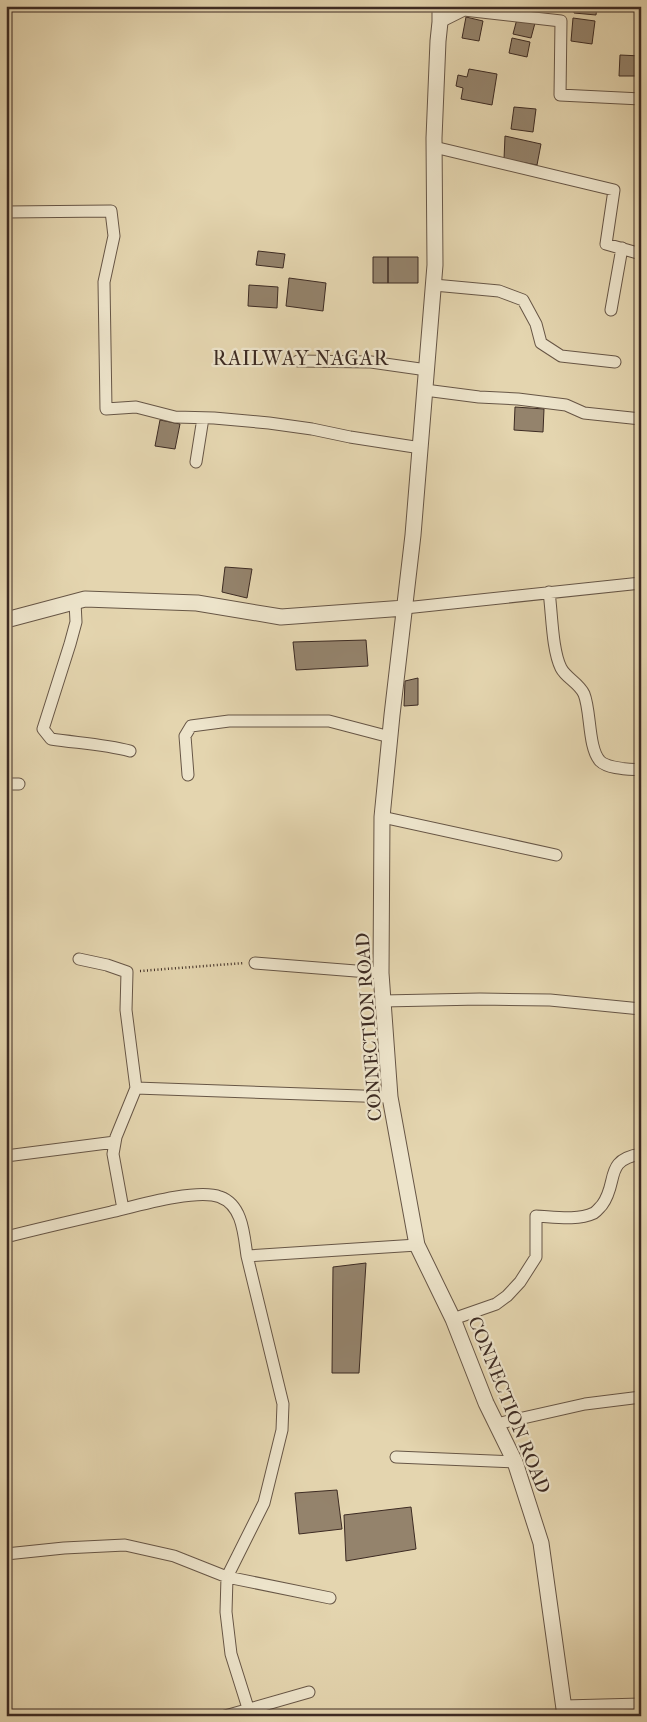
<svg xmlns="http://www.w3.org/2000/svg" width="647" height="1722" font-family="'IM FELL French Canon',serif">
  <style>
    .building { fill: #94836c; stroke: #3d2b23 }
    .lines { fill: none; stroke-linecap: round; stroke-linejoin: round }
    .minor-casing { stroke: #675646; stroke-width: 13 }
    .tertiary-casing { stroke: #675646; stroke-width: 17 }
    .path { stroke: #3d2b23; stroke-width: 2.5; stroke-dasharray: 1 2.5; stroke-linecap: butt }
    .minor { stroke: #ede4cb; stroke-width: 11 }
    .tertiary { stroke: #ede4cb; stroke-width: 15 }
    .labels { text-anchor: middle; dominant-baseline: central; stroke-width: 4.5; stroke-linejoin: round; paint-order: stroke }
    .street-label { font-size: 19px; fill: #3d2b23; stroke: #ede4cb }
    .neighbourhood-label { font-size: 20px; letter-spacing: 1px; fill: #3d2b23; stroke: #ede4cb }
  </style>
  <rect width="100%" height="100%" fill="#e4d5af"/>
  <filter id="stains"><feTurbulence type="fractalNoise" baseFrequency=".004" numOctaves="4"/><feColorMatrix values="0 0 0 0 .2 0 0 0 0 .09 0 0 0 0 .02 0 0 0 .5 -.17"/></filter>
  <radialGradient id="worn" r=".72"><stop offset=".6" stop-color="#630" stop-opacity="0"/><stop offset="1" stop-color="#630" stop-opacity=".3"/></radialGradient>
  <!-- building -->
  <path class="building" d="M574,6H597L596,15L574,13Z
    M466,17L483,21L479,41L462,38Z
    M573,18L595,21L592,44L571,41Z
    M517,19L535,23L531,38L513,34Z
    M512,38L530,42L527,57L509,53Z
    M620,55L641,56V76H619Z
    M469,69L497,74L492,105L461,99L463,88L456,86L458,75L467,77Z
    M514,107L536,109L533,132L511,129Z
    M505,136L541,144L537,165L504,159Z
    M258,251L285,254L283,268L256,265Z
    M373,257H388V283H373Z
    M388,257H418V283H388Z
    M289,278L326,283L323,311L286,306Z
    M249,285L278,287L277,308L248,306Z
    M515,407L544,409L543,432L514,430Z
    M160,420L180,424L175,449L155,446Z
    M225,567L252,569L247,598L222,592Z
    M366,640L368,666L296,670L293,642Z
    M418,678V705L404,706L405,681Z
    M366,1263L359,1373H332L333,1267Z
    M337,1490L342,1529L299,1534L295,1493Z
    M411,1507L416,1549L346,1561L344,1515Z"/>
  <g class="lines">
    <!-- minor casing -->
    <g class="minor-casing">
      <path id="minor" d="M440,22L464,10L561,21L560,95L641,99
        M434,147L614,190L606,244L641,254
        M6,212L111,211L114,236L104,282L106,409L136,407L175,417L214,418L269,423L312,429L350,437L421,448
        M434,285L499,291L523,300L536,324L541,343L561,356L615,362
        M611,310L622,248
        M298,361L371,362L427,370
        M425,390L479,397L518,399L566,405L584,413L641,419
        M196,462L203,418
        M549,592C552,613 552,650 561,668C566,678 579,683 584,694C591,711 588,748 600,761C608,769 629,769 641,770
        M75,602L76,622L70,644L43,729L51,739C77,743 104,744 130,751
        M405,608L641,583
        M188,775L185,736L191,726L229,721H329L390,737
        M6,784H19
        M382,817L556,855
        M79,959L107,965L127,972L126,1010L136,1088L116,1137L113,1154L123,1209
        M255,963L381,973
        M383,1001L480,999L550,1000L641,1009
        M136,1088L390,1097
        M6,1156L115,1142
        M6,1237C41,1228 76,1220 111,1212C136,1206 197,1188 220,1197C243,1205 244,1236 247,1256L417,1245
        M247,1256L283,1404L282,1430L264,1503L227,1577L226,1612L231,1654L248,1708L252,1716
        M453,1319L496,1304L507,1296L520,1282L536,1257V1216C555,1217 577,1221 594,1213C597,1211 599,1208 602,1205C619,1182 603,1160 641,1154
        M496,1424L585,1404L641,1397
        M396,1457L515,1462
        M6,1554L64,1548L125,1545L174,1556L227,1577L330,1598
        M564,1706L641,1704
        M225,1716L309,1692"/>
    </g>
    <!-- tertiary casing -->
    <g class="tertiary-casing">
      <path id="tertiary" d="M440,6V22L438,41L434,138L435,265L413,535L392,715L382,817L381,973L383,1001L390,1097L417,1245L453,1319L486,1403L515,1462L541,1543L565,1716
        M6,620L85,599L197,603L281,617L405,608"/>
    </g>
    <!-- path -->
    <path class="path" d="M140,971L244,963"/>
    <!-- minor -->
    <use href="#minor" class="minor"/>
    <!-- tertiary -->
    <use href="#tertiary" class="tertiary"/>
  </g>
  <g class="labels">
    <!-- street labels -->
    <g class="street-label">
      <text transform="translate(369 1027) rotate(-94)">CONNECTION ROAD</text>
      <text transform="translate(509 1405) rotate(68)">CONNECTION ROAD</text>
    </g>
    <!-- neighbourhood labels -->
    <g class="neighbourhood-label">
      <text x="301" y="358">RAILWAY NAGAR</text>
    </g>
  </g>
  <!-- margin -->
  <rect width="647" height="1722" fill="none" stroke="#e4d5af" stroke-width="25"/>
  <rect x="8" y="8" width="632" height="1707" fill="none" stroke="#3d2b23" stroke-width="2.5"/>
  <rect x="12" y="12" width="622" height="1697" fill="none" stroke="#3d2b23"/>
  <rect width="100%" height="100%" filter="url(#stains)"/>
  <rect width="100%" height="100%" fill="url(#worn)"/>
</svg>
